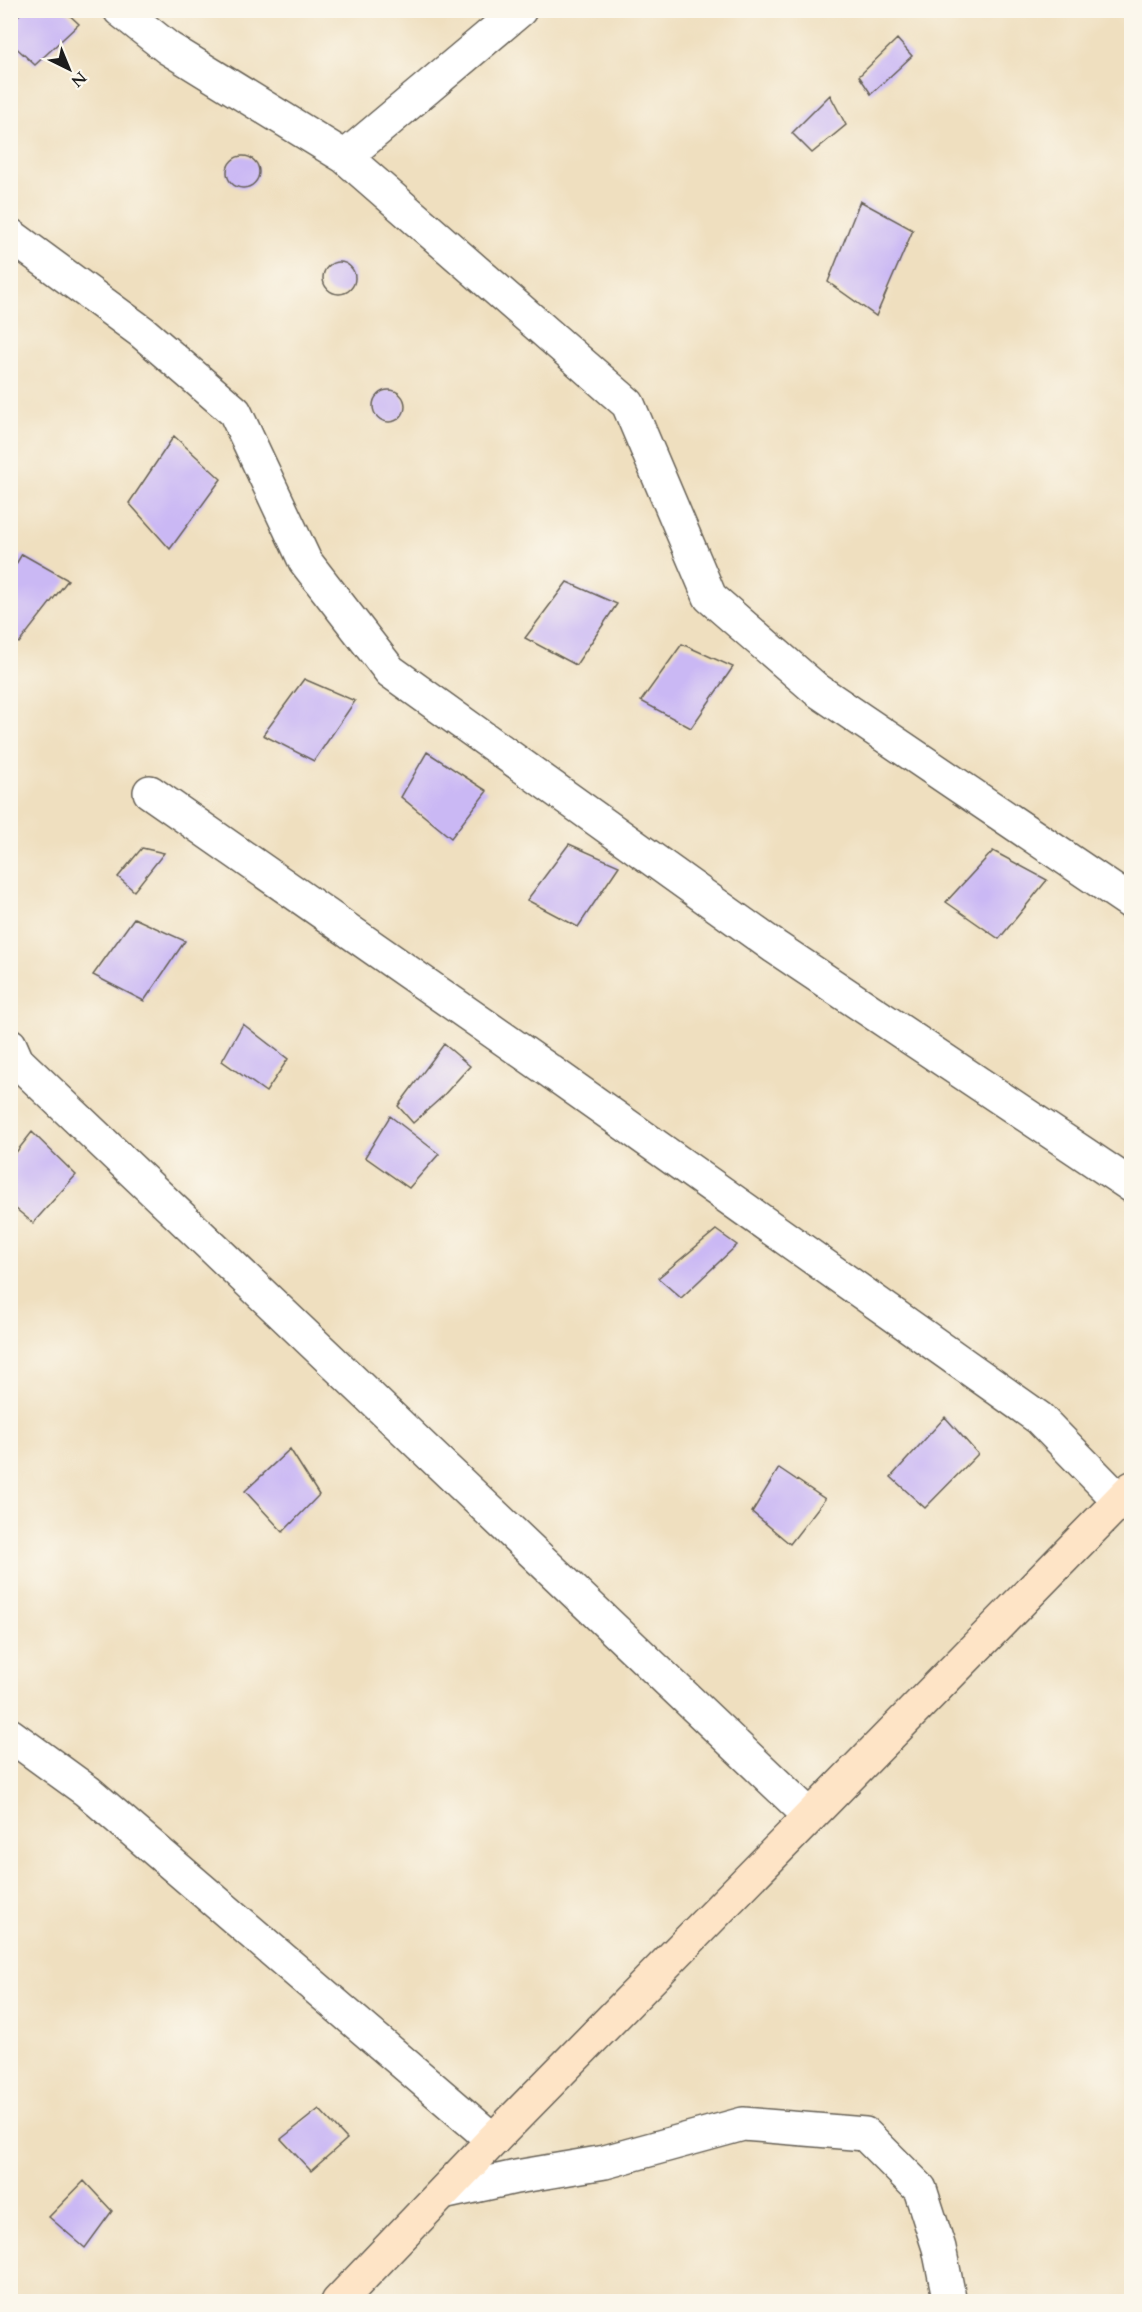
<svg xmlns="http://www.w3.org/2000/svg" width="1142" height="2312" font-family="Cardo,serif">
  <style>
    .building { fill: #cab8f4 }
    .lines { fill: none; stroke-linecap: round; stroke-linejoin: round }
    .street-casing { stroke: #666055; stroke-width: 36 }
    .secondary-casing { stroke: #666055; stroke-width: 36 }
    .street { stroke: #fff; stroke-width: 33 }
    .secondary { stroke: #fee4c6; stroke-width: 33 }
  </style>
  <rect width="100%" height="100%" fill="#fbf7ec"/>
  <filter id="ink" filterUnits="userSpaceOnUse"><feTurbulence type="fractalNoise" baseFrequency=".0167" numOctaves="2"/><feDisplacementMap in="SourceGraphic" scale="12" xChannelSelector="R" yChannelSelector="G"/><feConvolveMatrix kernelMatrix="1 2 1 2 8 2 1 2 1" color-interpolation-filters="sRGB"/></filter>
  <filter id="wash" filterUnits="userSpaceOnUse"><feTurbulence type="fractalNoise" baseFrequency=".008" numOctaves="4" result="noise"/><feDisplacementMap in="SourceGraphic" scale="24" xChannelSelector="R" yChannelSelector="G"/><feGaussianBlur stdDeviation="1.35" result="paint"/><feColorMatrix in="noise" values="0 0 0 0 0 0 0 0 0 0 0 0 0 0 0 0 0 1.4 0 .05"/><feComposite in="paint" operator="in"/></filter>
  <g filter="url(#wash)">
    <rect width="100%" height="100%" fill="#efdfbf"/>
    <g id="blocks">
      <!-- building -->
      <path class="building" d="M25,10H64L79,24L35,65L10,42V22Z
        M897,39L912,56L871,94L859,76Z
        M830,95L846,125L812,153L792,133Z
        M227 172a16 16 0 1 1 32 0a16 16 0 1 1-32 0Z
        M860,201L913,230L876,316L828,282Z
        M323 278a16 16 0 1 1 32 0a16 16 0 1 1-32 0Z
        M373 406a16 16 0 1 1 32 0a16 16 0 1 1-32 0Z
        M174,436L221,479L170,549L129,503Z
        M22,554L68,580L19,643L10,635V574Z
        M567,582L617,604L576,665L525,638Z
        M682,644L733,667L691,728L641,701Z
        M304,679L355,701L314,761L263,735Z
        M427,752L487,791L451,838L401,797Z
        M569,844L619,866L578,927L527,900Z
        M142,848L164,853L134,891L118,877Z
        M993,851L1047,880L999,939L946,902Z
        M134,918L185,941L144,1001L93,975Z
        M243,1024L288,1059L266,1092L222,1061Z
        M444,1044L470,1066L442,1097L413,1123L398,1106Z
        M390,1116L439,1154L409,1188L365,1157Z
        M32,1132L76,1175L33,1223L10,1204V1160Z
        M716,1230L737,1245L681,1298L658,1278Z
        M945,1417L978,1454L925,1508L891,1477Z
        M290,1449L319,1495L283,1532L245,1491Z
        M779,1468L825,1499L790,1544L752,1512Z
        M319,2109L347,2139L311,2171L281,2139Z
        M84,2181L112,2211L85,2248L49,2217Z"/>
    </g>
  </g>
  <g filter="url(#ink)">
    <use href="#blocks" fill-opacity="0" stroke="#666055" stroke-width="1.5"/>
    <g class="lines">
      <!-- street casing -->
      <g class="street-casing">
        <path id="street" d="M120,10L168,48L345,157L628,404L710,597L817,690L1132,903
          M345,157L520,10
          M10,235L142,332L235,412L305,561L390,671L775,947L1132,1186
          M150,792L557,1076L1039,1418L1119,1500
          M10,1045L17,1061L810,1816
          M10,1735L87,1791L493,2140
          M443,2193L516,2177L605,2162L743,2124L865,2134L920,2189L939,2248L950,2302"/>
      </g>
      <!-- secondary casing -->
      <g class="secondary-casing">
        <path id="secondary" d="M338,2302L493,2140L1132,1488"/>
      </g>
      <!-- street -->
      <use href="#street" class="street"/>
      <!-- secondary -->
      <use href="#secondary" class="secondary"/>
    </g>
  </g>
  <!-- margin -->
  <rect width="1142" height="2312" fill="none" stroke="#fbf7ec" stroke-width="36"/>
  <!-- north arrow -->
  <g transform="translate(69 69) rotate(137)" stroke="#fbf7ec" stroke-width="4.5" paint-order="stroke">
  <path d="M0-4.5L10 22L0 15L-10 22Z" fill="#1c1c1c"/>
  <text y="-9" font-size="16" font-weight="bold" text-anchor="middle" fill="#1c1c1c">N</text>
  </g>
</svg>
